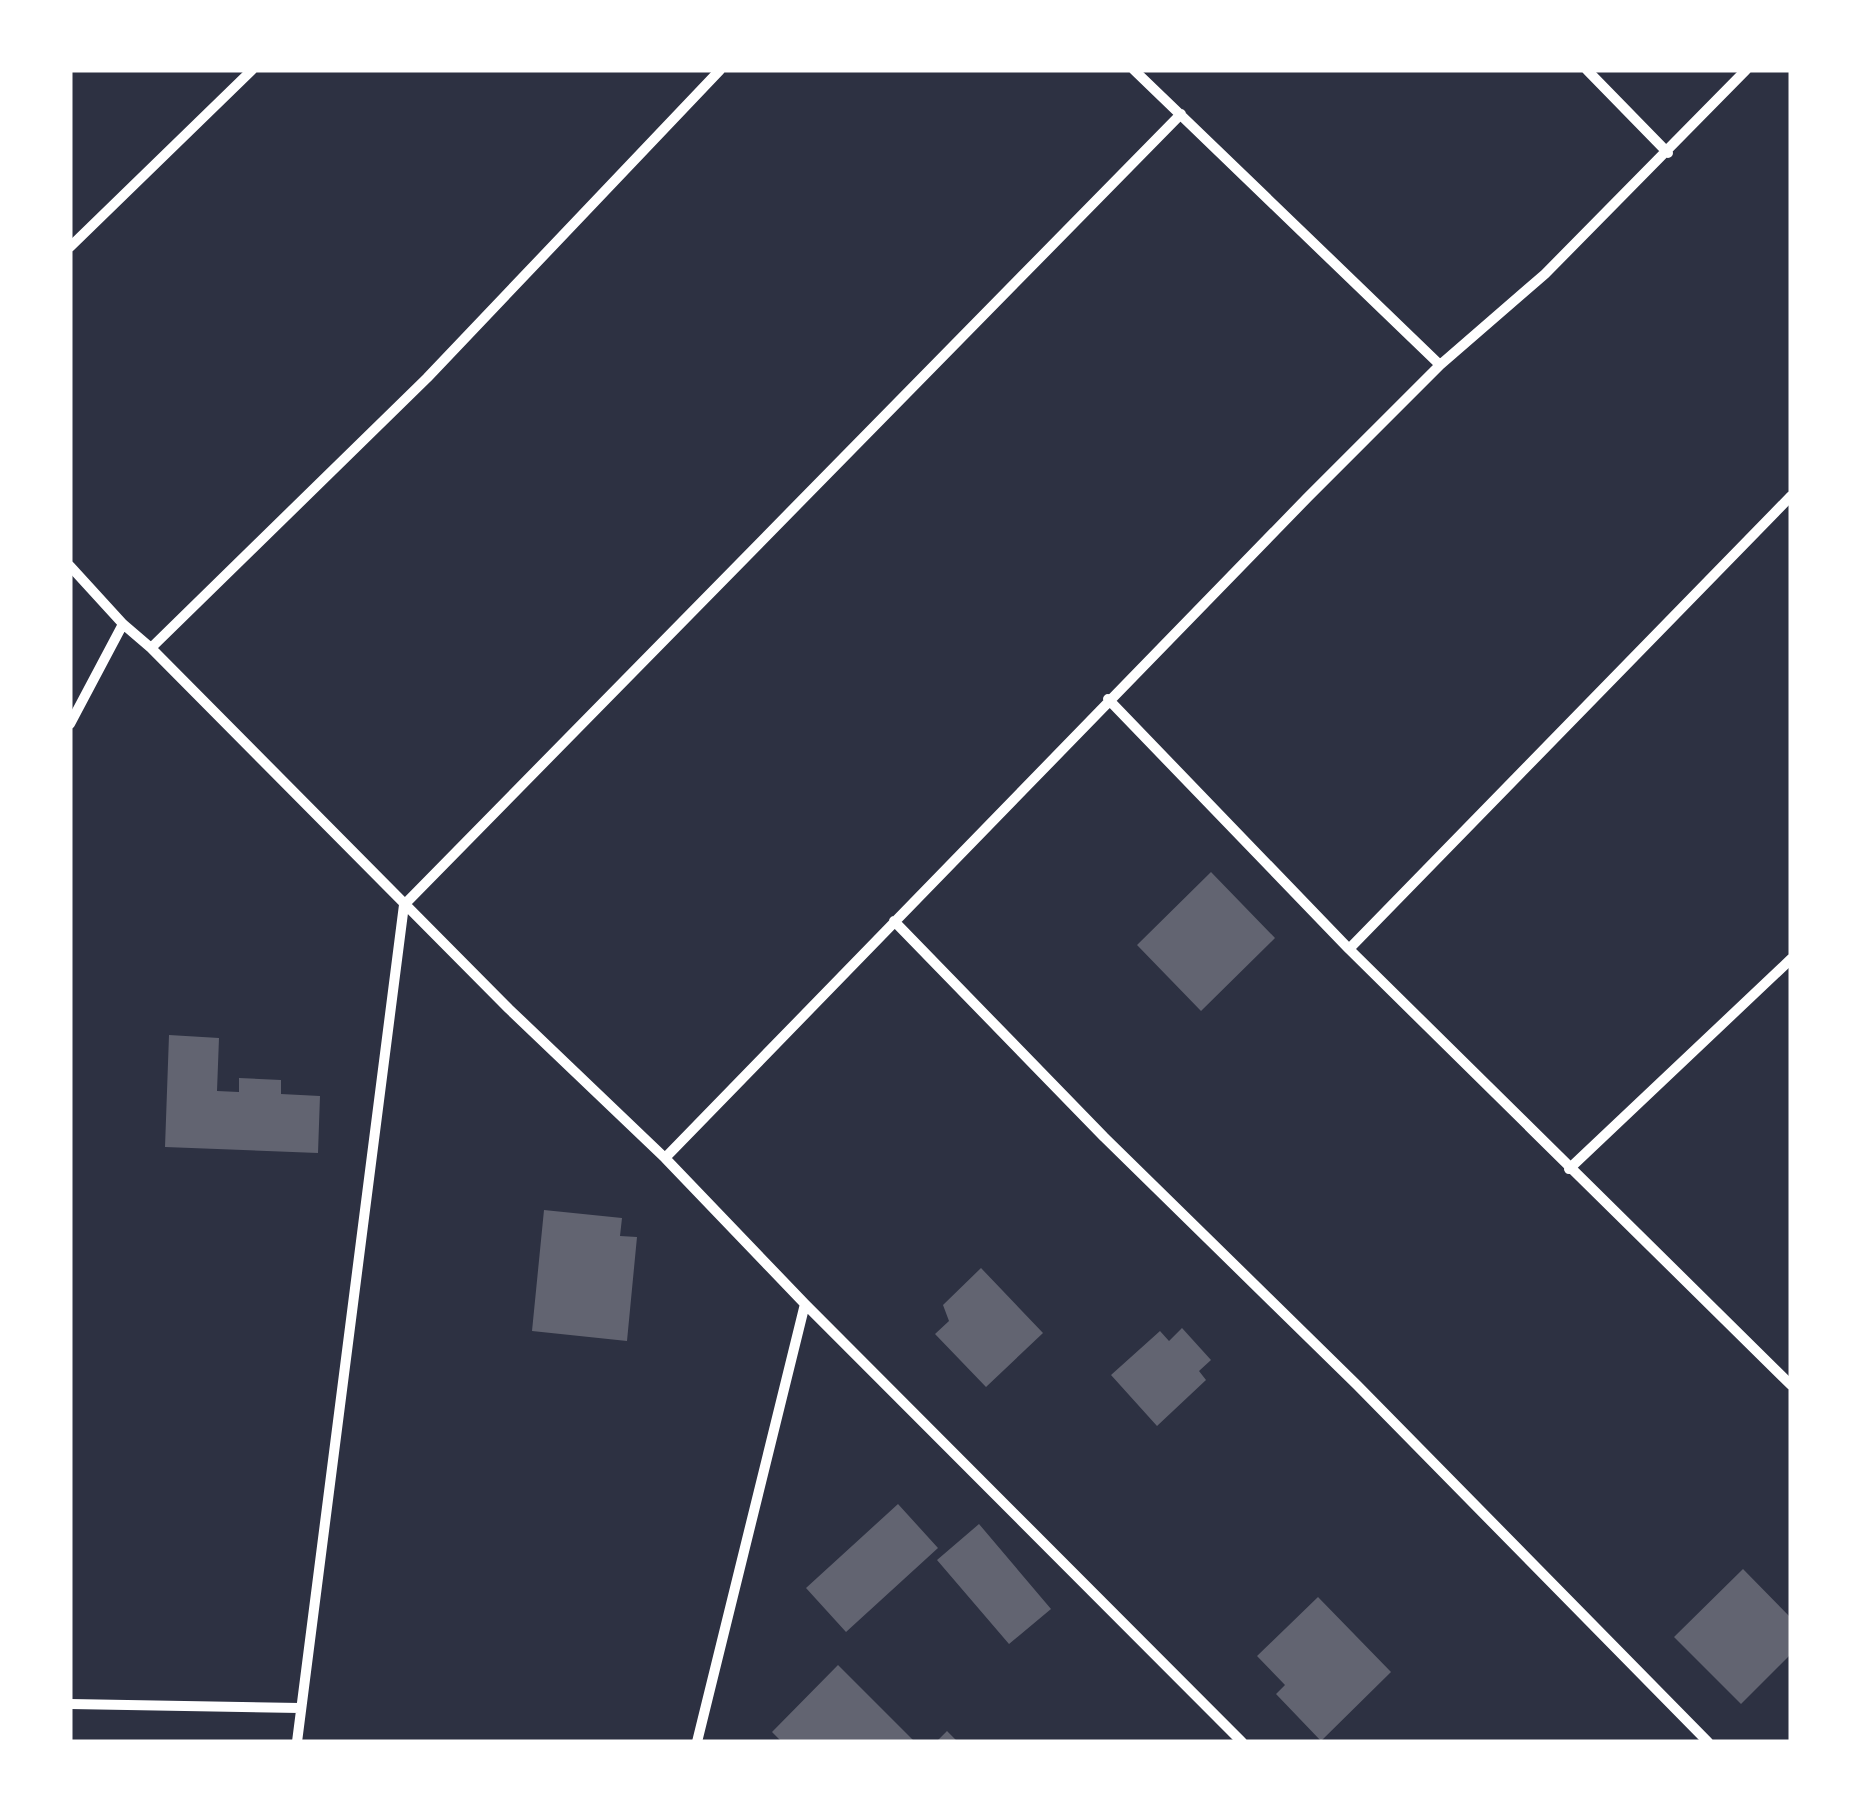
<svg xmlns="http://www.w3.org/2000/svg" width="1861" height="1812" font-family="'Sofia Sans Condensed',sans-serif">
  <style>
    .building { fill: #626471 }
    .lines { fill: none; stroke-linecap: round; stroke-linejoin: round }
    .minor { stroke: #fff; stroke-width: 10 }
  </style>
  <rect width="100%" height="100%" fill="#2d3142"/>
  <!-- building -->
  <path class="building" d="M1211,872L1275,938L1201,1011L1137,945Z
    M169,1035L219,1038L217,1091L239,1092V1078L281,1080V1094L320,1096L318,1153L165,1147Z
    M544,1210L622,1218L620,1236L637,1237L627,1341L532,1331Z
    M981,1268L1043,1333L986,1387L935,1334L949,1321L943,1305Z
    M1182,1328L1211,1360L1199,1371L1206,1380L1157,1426L1111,1375L1160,1331L1169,1341Z
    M898,1504L938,1548L846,1632L806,1588Z
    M979,1524L1051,1609L1009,1644L937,1560Z
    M1743,1569L1791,1618V1654L1741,1704L1674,1637Z
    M1318,1597L1391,1672L1321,1741L1276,1694L1285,1685L1257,1656Z
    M838,1665L915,1742H782L772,1732Z
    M947,1731L958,1742H936Z"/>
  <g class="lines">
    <!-- minor -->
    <path class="minor" d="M1134,70L1440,365
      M1587,70L1668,153
      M70,247L252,70
      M70,566L123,624L151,648L509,1009L665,1158L805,1304L1242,1742
      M151,648L427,378L720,70
      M1108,699L1349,949L1791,1385
      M70,724L123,624
      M894,921L1104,1137L1357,1385L1708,1742
      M1349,949L1791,496
      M665,1158L1308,497L1440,365L1545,274L1746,70
      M1569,1169L1791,959
      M70,1704L300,1708
      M297,1742L404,905L1181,114
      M697,1742L805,1304"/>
  </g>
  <!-- border -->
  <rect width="1861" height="1812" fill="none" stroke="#ffffff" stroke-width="145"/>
</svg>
